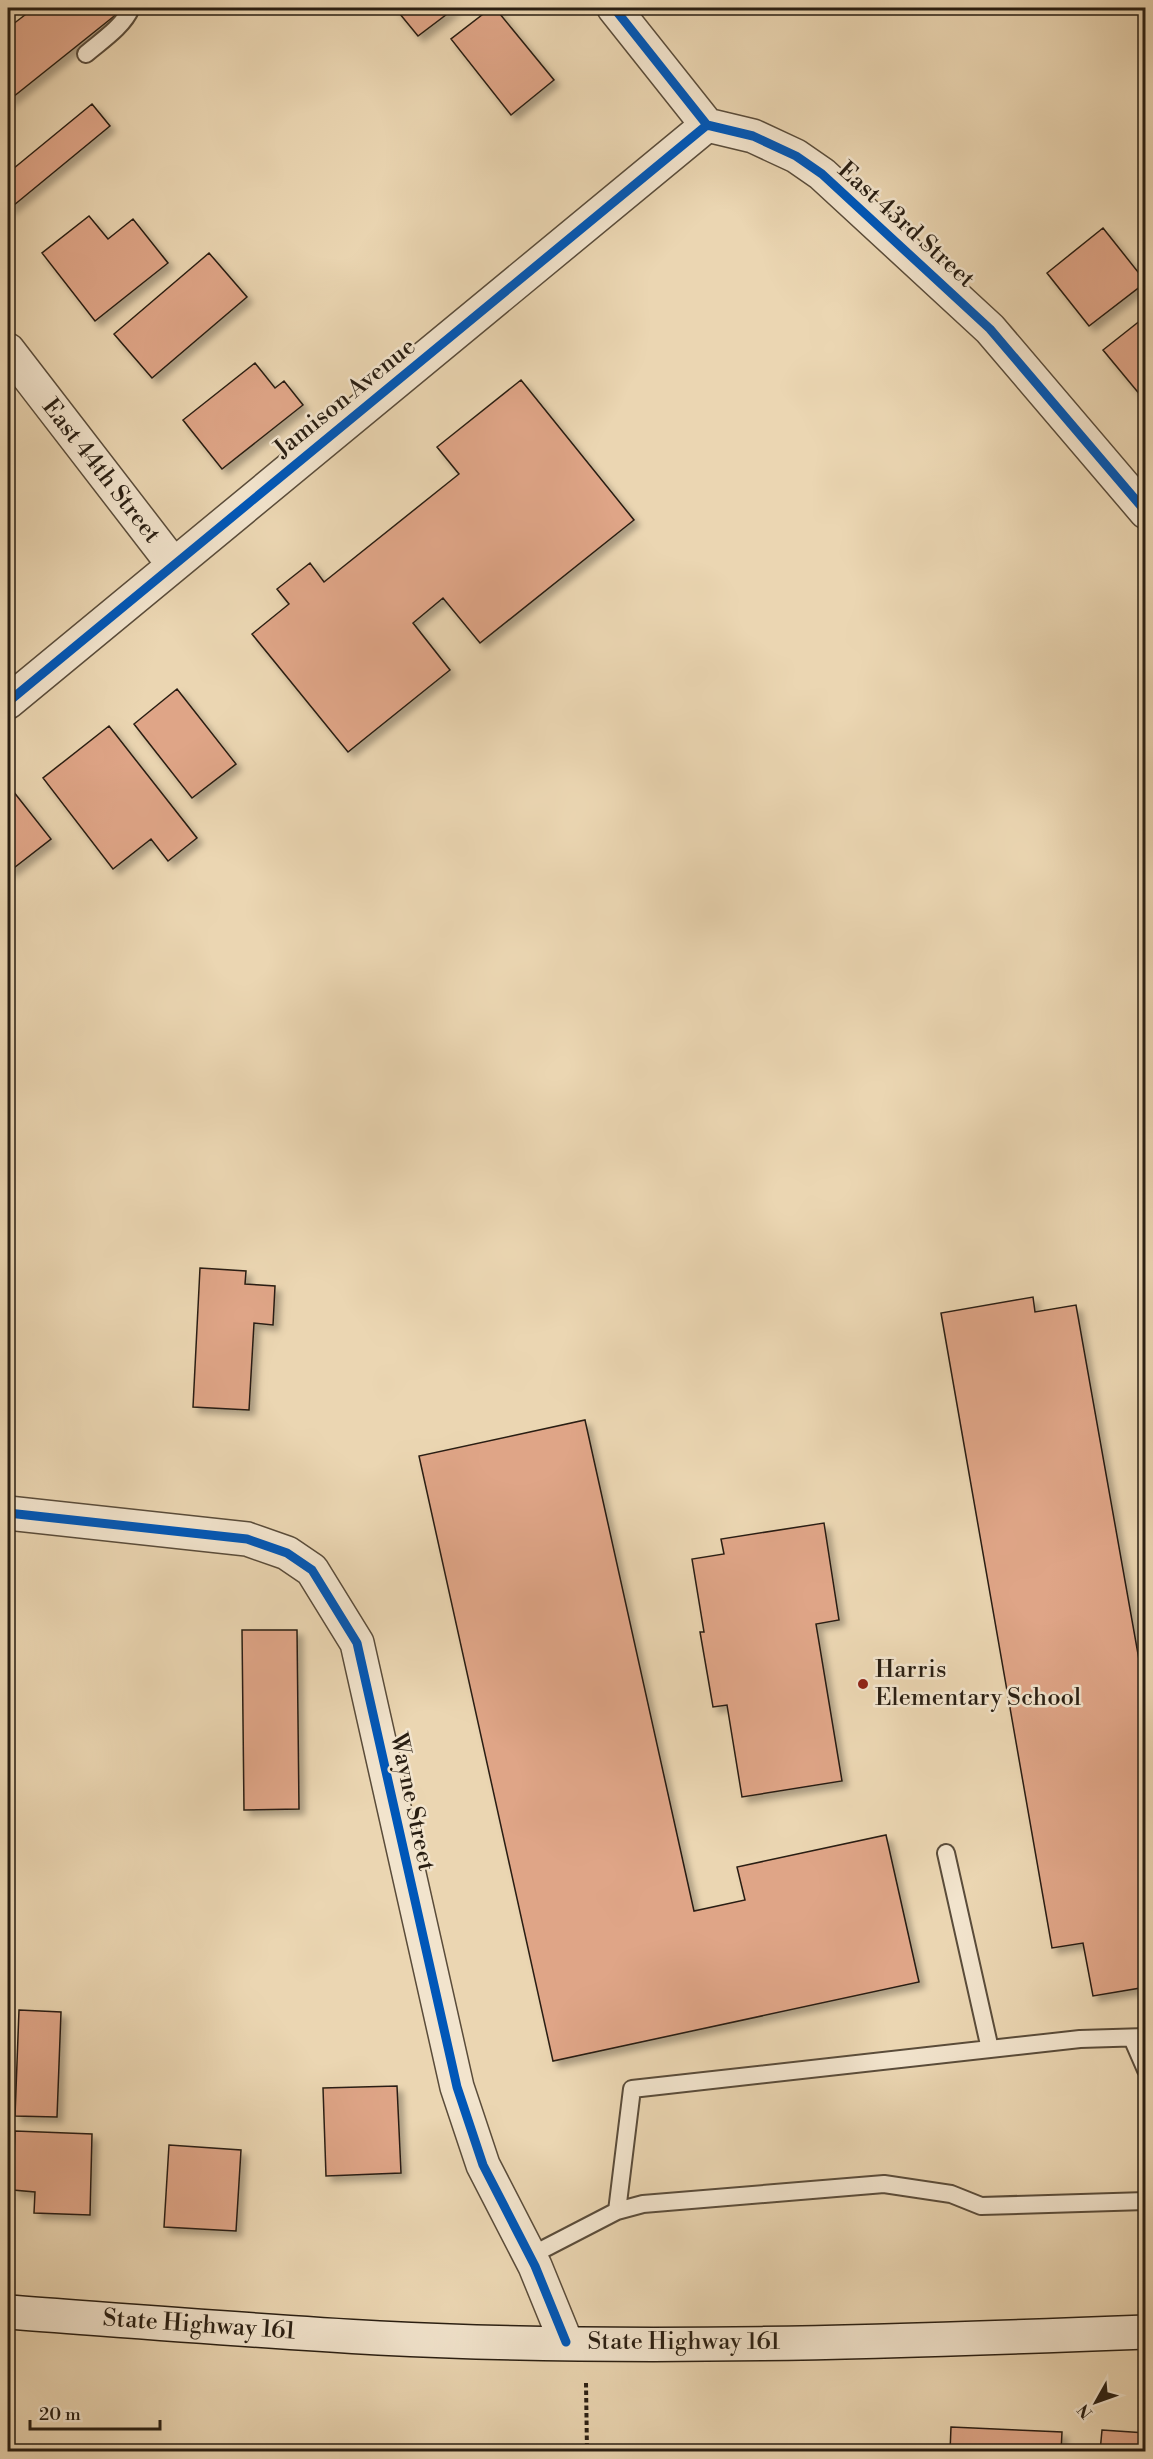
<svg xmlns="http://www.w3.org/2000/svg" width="1153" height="2459" font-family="'Libre Bodoni',serif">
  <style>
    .building { fill: #dfa587; stroke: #291e12; stroke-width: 1.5; filter: url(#shadow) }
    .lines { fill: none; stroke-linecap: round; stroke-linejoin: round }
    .lane-casing { stroke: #5a4c3a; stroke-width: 20 }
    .street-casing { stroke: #5a4c3a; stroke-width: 36 }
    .secondary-casing { stroke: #291e12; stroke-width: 36 }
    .path { stroke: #291e12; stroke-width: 4; stroke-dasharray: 4.5 3; stroke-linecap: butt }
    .lane { stroke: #f2e4cd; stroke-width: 16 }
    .street { stroke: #f2e4cd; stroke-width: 33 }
    .secondary { stroke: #f2e4cd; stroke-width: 33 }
    .cycleway-casing { stroke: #f2e4cd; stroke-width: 13 }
    .cycleway { stroke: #0057b8; stroke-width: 9 }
    .poi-dot { fill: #8f2418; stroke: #f2e4cd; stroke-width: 2 }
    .labels { text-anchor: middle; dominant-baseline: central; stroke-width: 5; stroke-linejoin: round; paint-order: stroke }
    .street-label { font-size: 24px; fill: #291e12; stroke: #f2e4cd }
    .poi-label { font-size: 24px; fill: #291e12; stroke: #f2e4cd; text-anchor: start }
  </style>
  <defs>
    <filter id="shadow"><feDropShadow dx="5.5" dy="5.5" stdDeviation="3" flood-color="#0004"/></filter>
  </defs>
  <rect width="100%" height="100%" fill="#ebd6b2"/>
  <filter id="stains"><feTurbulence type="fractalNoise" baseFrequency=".00333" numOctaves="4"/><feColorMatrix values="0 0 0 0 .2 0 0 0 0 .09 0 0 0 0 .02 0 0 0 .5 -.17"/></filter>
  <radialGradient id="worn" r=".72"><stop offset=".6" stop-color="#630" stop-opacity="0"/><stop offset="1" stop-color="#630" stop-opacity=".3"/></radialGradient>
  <!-- building -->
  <path class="building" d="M34,8H122L123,9L8,101V28Z
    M395,8H455L418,36Z
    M491,8H495L554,80L511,115L451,39Z
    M92,104L110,126L8,210V173Z
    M89,216L108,239L133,219L168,263L95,321L42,253Z
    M1103,228L1146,282L1089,326L1047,273Z
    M209,253L247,297L152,378L114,334Z
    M1146,316V402L1103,350Z
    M255,363L275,388L284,381L303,405L222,469L183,420Z
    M521,380L634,520L480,643L443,598L413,623L450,670L348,752L252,634L289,604L277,589L310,563L324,582L459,474L437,447Z
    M177,689L236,764L192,798L134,724Z
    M109,726L197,838L168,861L151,839L113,869L43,778Z
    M13,791L51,839L10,871L8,868V796Z
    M200,1268L246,1271L245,1284L275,1286L273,1325L254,1323L249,1410L193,1407Z
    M1033,1297L1035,1312L1076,1305L1146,1699V1987L1093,1996L1083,1943L1052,1948L941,1313Z
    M585,1420L694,1911L745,1900L737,1867L886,1835L919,1982L553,2061L419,1456Z
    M824,1523L839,1620L816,1624L842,1781L742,1797L727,1705L713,1707L700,1632H704L692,1559L724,1554L721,1539Z
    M242,1630H297L299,1809L244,1810Z
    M19,2010L61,2012L57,2117L15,2116Z
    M397,2086L401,2173L326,2176L323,2088Z
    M15,2131L92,2134L90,2215L34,2213L35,2192L13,2190Z
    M169,2145L241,2150L236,2231L164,2227Z
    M951,2427L1062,2432L1061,2452H950Z
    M1102,2430L1146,2433V2452H1100Z"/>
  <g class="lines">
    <!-- lane casing -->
    <g class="lane-casing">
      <path id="lane" d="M86,54C101,41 123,27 131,8
        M946,1853L990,2049
        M1132,2038L1146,2070
        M617,2211L632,2089L1080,2039L1146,2037
        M530,2256L617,2211L643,2204L884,2184L951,2194L981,2206L1146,2201"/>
    </g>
    <!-- street casing -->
    <g class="street-casing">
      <path id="street" d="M614,8L707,125L753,136L796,156L822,174L990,329L1146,512
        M8,350L173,564
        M8,702L707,125
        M8,1513L247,1539L287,1553L312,1570L357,1643L457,2087L483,2165L535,2266L566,2342"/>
    </g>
    <!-- secondary casing -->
    <g class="secondary-casing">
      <path id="secondary" d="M8,2312C131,2321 255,2331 379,2338C634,2351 890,2342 1146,2332"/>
    </g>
    <!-- path -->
    <path class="path" d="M586,2383L587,2452"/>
    <!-- lane -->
    <use href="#lane" class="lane"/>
    <!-- street -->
    <use href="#street" class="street"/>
    <!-- secondary -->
    <use href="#secondary" class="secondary"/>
    <!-- cycleway casing -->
    <g class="cycleway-casing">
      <path id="cycleway" d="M614,8L707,125L753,136L796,156L822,174L990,329L1146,512
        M8,702L707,125
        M8,1513L247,1539L287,1553L312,1570L357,1643L457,2087L483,2165L535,2266L566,2342"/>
    </g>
    <!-- cycleway -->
    <use href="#cycleway" class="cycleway"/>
  </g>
  <!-- markers -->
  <circle class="poi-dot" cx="863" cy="1684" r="6"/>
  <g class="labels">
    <!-- street labels -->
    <g class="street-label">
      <text transform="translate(906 225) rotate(42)">East 43rd Street</text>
      <text transform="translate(345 398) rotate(-39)">Jamison Avenue</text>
      <text transform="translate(101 471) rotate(52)">East 44th Street</text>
      <text transform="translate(412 1802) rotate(78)">Wayne Street</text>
      <text transform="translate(199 2325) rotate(4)">State Highway 161</text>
      <text x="684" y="2342">State Highway 161</text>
    </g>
    <!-- poi labels -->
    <g class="poi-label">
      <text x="875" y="1670">Harris<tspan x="875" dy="28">Elementary School</tspan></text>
    </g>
  </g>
  <!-- margin -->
  <rect width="1153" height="2459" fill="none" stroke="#ebd6b2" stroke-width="30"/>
  <rect x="9" y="9" width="1135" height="2441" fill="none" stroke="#291e12" stroke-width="3"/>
  <rect x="15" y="15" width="1123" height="2429" fill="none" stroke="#291e12" stroke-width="1.5"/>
  <!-- north arrow -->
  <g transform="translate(1096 2402) rotate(230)" stroke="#f2e4cd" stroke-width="4.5" paint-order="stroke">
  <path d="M0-4.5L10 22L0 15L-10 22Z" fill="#291e12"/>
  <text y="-9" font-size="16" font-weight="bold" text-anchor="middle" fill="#291e12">N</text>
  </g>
  <!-- scale -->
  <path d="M30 2420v9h130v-9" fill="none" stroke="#291e12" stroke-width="3"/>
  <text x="39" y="2420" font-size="18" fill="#291e12" stroke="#f2e4cd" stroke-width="4.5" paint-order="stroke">20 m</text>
  <rect width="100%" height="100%" filter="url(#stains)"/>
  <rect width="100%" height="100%" fill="url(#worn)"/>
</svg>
